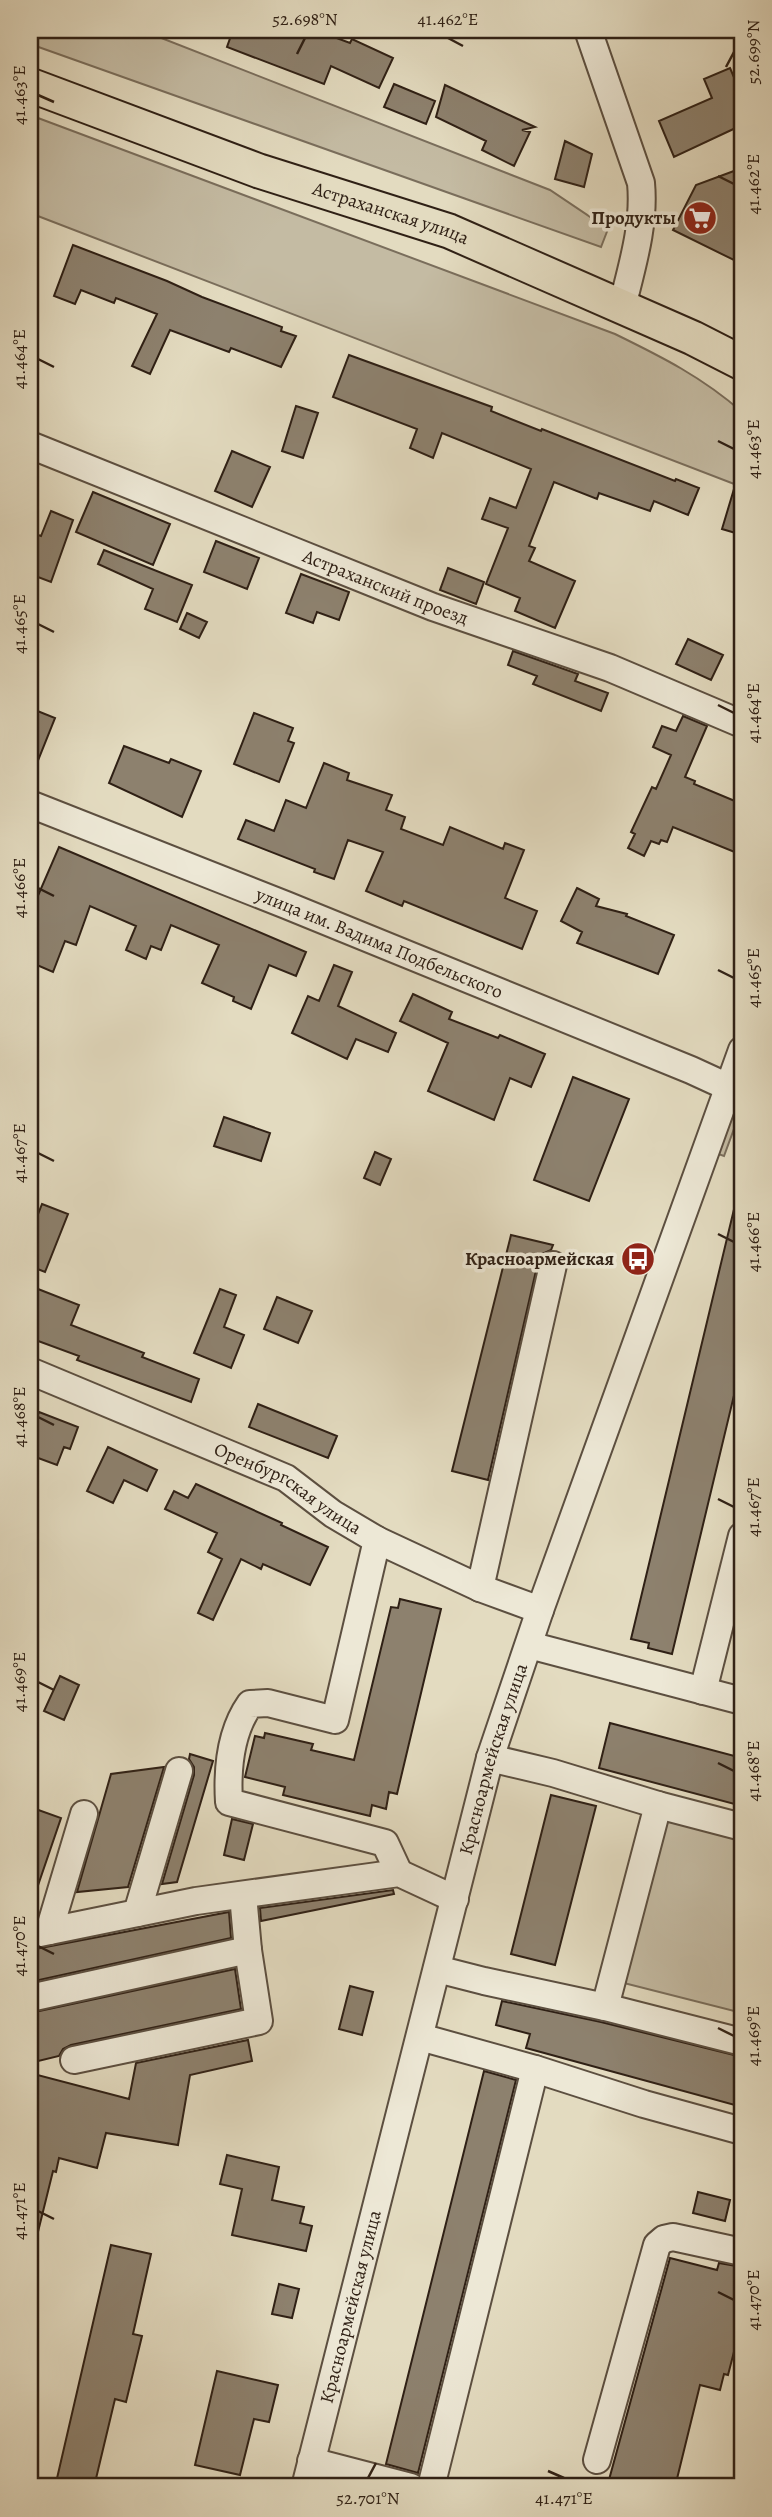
<svg xmlns="http://www.w3.org/2000/svg" width="772" height="2517" font-family="Alegreya,serif">
  <style>
    .green { fill: #c4bba3; stroke: #7a6e5c; stroke-width: 2 }
    .building { fill: #8d816e; stroke: #2f2015; stroke-width: 2 }
    .lines { fill: none; stroke-linecap: round; stroke-linejoin: round }
    .minor-casing { stroke: #5c4f40; stroke-width: 30 }
    .major-casing { stroke: #2f2015; stroke-width: 37 }
    .minor { stroke: #ede8d6; stroke-width: 26 }
    .major { stroke: #e3dbc0; stroke-width: 33 }
    .ticks { fill: none; stroke: #2f2015; stroke-width: 2.5 }
    .labels { text-anchor: middle; dominant-baseline: central; stroke-width: 7; stroke-linejoin: round; paint-order: stroke }
    .street-label { font-size: 19px; fill: #2f2015; stroke: #ede8d6 }
    .poi-label { font-size: 19px; font-weight: bold; fill: #2f2015; stroke: #ede8d6; text-anchor: end }
    .neatline { fill: none; stroke: #2f2015; stroke-width: 2.5 }
    .ticks-label { font-size: 18px; text-anchor: middle; fill: #2f2015 }
  </style>
  <rect width="100%" height="100%" fill="#e3dbc0"/>
  <filter id="stains"><feTurbulence type="fractalNoise" baseFrequency=".00286" numOctaves="4"/><feColorMatrix values="0 0 0 0 .2 0 0 0 0 .09 0 0 0 0 .02 0 0 0 .5 -.17"/></filter>
  <radialGradient id="worn" r=".72"><stop offset=".6" stop-color="#630" stop-opacity="0"/><stop offset="1" stop-color="#630" stop-opacity=".3"/></radialGradient>
  <!-- green -->
  <path class="green" d="M30,30H138L146,32L550,190L608,229L601,247L30,44Z
    M30,115L615,334C662,357 702,377 742,412V487L30,213Z
    M742,1089V1107L724,1156L718,1154Z
    M661,1809L742,1831V2013L616,1981Z"/>
  <!-- building -->
  <path class="building" d="M233,30H315L350,43L352,39L393,58L379,88L331,66L324,84L227,47Z
    M730,68L742,96V125L674,157L659,121L712,98L704,79Z
    M394,84L435,101L426,124L384,107Z
    M445,85L535,127L522,130L530,132L514,166L482,150L486,141L436,117Z
    M565,141L592,154L584,187L555,179Z
    M742,168V264L673,230L696,185Z
    M73,245L167,281L202,297L282,327L281,331L296,336L281,367L231,348L229,352L170,330L150,374L132,366L157,314L116,298L114,303L81,290L75,304L54,296Z
    M349,355L492,407L491,411L541,431L542,429L675,481L676,479L699,488L688,515L654,501L650,511L599,493L597,499L554,482L529,546L535,548L529,561L575,581L555,628L515,611L520,598L486,584L508,528L482,519L490,498L516,508L531,469L442,433L433,458L410,448L417,429L333,397Z
    M296,406L318,413L303,458L282,451Z
    M232,451L270,467L252,507L215,491Z
    M737,479H742V535L722,529Z
    M93,492L170,524L153,565L76,532Z
    M51,511L73,520L51,582L30,574V550L35,534L41,536Z
    M216,541L259,558L247,589L204,572Z
    M104,550L192,585L177,622L145,609L153,589L98,564Z
    M448,568L484,582L476,604L440,590Z
    M301,574L349,592L339,620L317,612L313,623L286,613Z
    M187,613L207,622L199,638L180,629Z
    M688,639L723,655L711,680L676,664Z
    M513,651L578,674L575,681L608,693L601,711L533,684L537,676L508,665Z
    M30,708L55,718L31,778H30Z
    M254,713L293,728L288,741L294,743L279,782L234,764Z
    M683,716L707,726L685,777L695,781L694,784L742,804V855L673,827L667,842L661,840L659,844L651,841L644,856L628,848L635,834L631,832L652,787L656,789L671,755L653,747L662,726L676,731Z
    M124,746L169,763L171,759L201,771L182,817L109,783Z
    M324,763L349,773L347,780L392,795L386,810L405,817L401,829L443,845L450,827L503,849L505,843L524,850L505,898L537,911L522,949L404,901L402,906L366,891L383,852L348,840L334,879L314,872L315,869L238,839L246,820L274,831L286,800L306,808Z
    M59,847L306,952L296,976L269,965L251,1009L233,1001L234,997L202,983L219,945L171,925L161,950L151,946L146,959L126,950L136,926L90,906L76,945L65,941L53,972L30,962V895L37,898Z
    M577,888L599,899L596,906L627,914L626,916L674,935L658,974L577,943L582,932L561,921Z
    M334,965L352,972L338,1006L396,1033L388,1052L356,1039L347,1059L292,1033L308,996L319,1001Z
    M413,994L452,1012L449,1019L498,1038L500,1035L545,1054L531,1087L510,1078L494,1120L428,1091L448,1043L400,1021Z
    M573,1077L629,1099L589,1201L534,1180Z
    M224,1117L270,1133L261,1161L214,1146Z
    M375,1152L391,1159L380,1185L364,1178Z
    M42,1204L68,1214L45,1272L30,1266V1235Z
    M735,1205L742,1206V1362L672,1654L648,1648L649,1643L631,1639Z
    M511,1235L553,1245L551,1250L542,1254L538,1262L488,1480L452,1471Z
    M38,1289L79,1305L71,1325L144,1353L142,1357L199,1379L191,1402L77,1360L79,1356L30,1338V1310Z
    M220,1289L236,1295L224,1327L244,1335L231,1368L194,1353Z
    M277,1297L312,1311L298,1343L264,1329Z
    M258,1404L337,1436L328,1458L249,1427Z
    M39,1412L78,1427L70,1449L64,1447L57,1465L30,1455V1418L36,1420Z
    M108,1447L157,1470L147,1491L124,1480L113,1503L87,1491Z
    M196,1484L282,1523L281,1525L328,1547L310,1585L263,1564L261,1569L241,1559L213,1620L198,1613L222,1559L208,1552L217,1533L165,1509L174,1491L188,1498Z
    M400,1599L441,1609L397,1794L389,1792L386,1809L372,1805L370,1816L283,1795L285,1787L245,1777L255,1736L264,1738L265,1733L313,1744L311,1750L354,1760L391,1607L398,1608Z
    M60,1676L79,1685L64,1720L44,1711Z
    M610,1723L742,1758V1806L599,1768Z
    M190,1754L213,1761L177,1882L162,1884L194,1775V1767L189,1759Z
    M164,1767L128,1887L77,1892L111,1774Z
    M551,1795L596,1806L555,1965L511,1954Z
    M30,1807L61,1818L33,1900H30Z
    M232,1819L253,1824L244,1860L224,1855Z
    M393,1890L394,1894L261,1921L260,1908Z
    M229,1912L231,1938L30,1982V1950Z
    M235,1969L241,2009L71,2045L63,2049L59,2056L30,2063V2013Z
    M350,1986L373,1992L362,2035L339,2029Z
    M502,2001L601,2022L742,2057V2107L526,2048L530,2034L496,2025Z
    M248,2040L252,2061L190,2075L178,2145L106,2133L97,2168L59,2158L56,2172L53,2171L37,2236L30,2235V2073L129,2099L136,2063Z
    M484,2071L516,2080L418,2473L386,2464Z
    M227,2155L279,2167L272,2200L304,2207L300,2223L312,2226L306,2251L232,2235L242,2189L220,2184Z
    M698,2192L730,2200L725,2221L693,2213Z
    M111,2245L151,2254L133,2334L142,2336L126,2402L115,2399L94,2487H55Z
    M670,2258L717,2270L719,2263L742,2267V2342L737,2340L728,2375L724,2374L720,2390L700,2385L675,2487H607Z
    M279,2284L299,2289L292,2318L272,2314Z
    M217,2371L278,2385L269,2422L254,2419L240,2475L195,2465Z"/>
  <g class="lines">
    <!-- minor casing -->
    <g class="minor-casing">
      <g id="minor">
        <path d="M588,30L641,183C645,225 632,266 622,307"/>
        <path id="s1" d="M30,445L433,607L610,668L742,724"/>
        <path id="s2" d="M30,804L286,905L691,1070L728,1087"/>
        <path id="s3" d="M30,1371L286,1478L333,1514L377,1540L480,1588L540,1610"/>
        <path d="M377,1540L335,1720L268,1703L250,1704C231,1731 227,1769 229,1802L385,1843L399,1873"/>
        <path d="M480,1588L553,1265"/>
        <path d="M529,1645L742,1701"/>
        <path d="M703,1691L742,1536"/>
        <path d="M490,1758L553,1773L658,1805L605,2007"/>
        <path d="M658,1805L742,1827"/>
        <path d="M137,1913L179,1771"/>
        <path d="M49,1931L84,1814"/>
        <path d="M30,1935L196,1901L399,1873L455,1899"/>
        <path d="M437,1969L484,1981L605,2007L742,2042"/>
        <path d="M30,1998L248,1950"/>
        <path d="M420,2037L535,2069L644,2104L742,2131"/>
        <path d="M74,2060L259,2021L248,1950L243,1895"/>
        <path d="M597,2460L657,2245L664,2239L673,2237L742,2252"/>
        <path d="M311,2461L411,2487"/>
        <path id="s4" d="M305,2487L490,1758L540,1610L742,1050"/>
        <path d="M431,2487L535,2069"/>
      </g>
    </g>
    <!-- major casing -->
    <g class="major-casing">
      <g id="major">
        <path id="s5" d="M30,85L259,171L449,231L693,338L742,363"/>
      </g>
    </g>
    <!-- minor -->
    <use href="#minor" class="minor"/>
    <!-- major -->
    <use href="#major" class="major"/>
  </g>
  <!-- ticks -->
  <path class="ticks" d="M448,38L463,46M297,54L305,38M726,67L734,52M38,95L54,102M718,176L734,184M38,359L54,367M718,441L734,449M38,624L54,632M718,705L734,713M38,888L54,896M718,970L734,978M38,1153L54,1161M718,1234L734,1242M38,1417L54,1425M718,1499L734,1507M38,1682L54,1690M718,1763L734,1771M38,1946L54,1954M718,2028L734,2036M38,2211L54,2219M718,2292L734,2300M548,2471L564,2478M368,2478L376,2463"/>
  <!-- icons -->
  <defs>
    <g id="supermarket-disc" transform="scale(1.75)"><circle r="9.5" fill="#8f2418" stroke="#ede8d6"/><path d="M-6-5.5h2.5l.6 2H6L4.5 2H-2.5L-4.4-4H-6ZM-1.5 3.2a1.3 1.3 0 1 0 .1 0ZM3 3.2a1.3 1.3 0 1 0 .1 0Z" fill="#fff"/></g>
    <g id="bus-disc" transform="scale(1.75)"><circle r="9.5" fill="#8f2418" stroke="#ede8d6"/><path d="M-5-6H5V4H4V6H2V4H-2V6H-4V4H-5ZM-3.5-4V0h7V-4ZM-3.5 1.2v1.5H-2V1.2ZM2 1.2v1.5H3.5V1.2Z" fill="#fff"/></g>
  </defs>
  <g fill-rule="evenodd">
    <use href="#supermarket-disc" x="700" y="218"/>
    <use href="#bus-disc" x="638" y="1259"/>
  </g>
  <g class="labels">
    <!-- street labels -->
    <g class="street-label">
      <text stroke="none"><textPath href="#s5" startOffset="383">Астраханская улица</textPath></text>
      <text stroke="none"><textPath href="#s1" startOffset="383">Астраханский проезд</textPath></text>
      <text stroke="none"><textPath href="#s2" startOffset="376">улица им. Вадима Подбельского</textPath></text>
      <text stroke="none"><textPath href="#s3" startOffset="284">Оренбургская улица</textPath></text>
      <text stroke="none"><textPath href="#s4" startOffset="752">Красноармейская улица</textPath></text>
      <text stroke="none"><textPath href="#s4" startOffset="186">Красноармейская улица</textPath></text>
    </g>
    <!-- poi labels -->
    <g class="poi-label">
      <text x="676" y="218">Продукты</text>
      <text x="614" y="1259">Красноармейская</text>
    </g>
  </g>
  <!-- margin -->
  <rect width="772" height="2517" fill="none" stroke="#e3dbc0" stroke-width="77"/>
  <rect x="38" y="38" width="696" height="2440" class="neatline"/>
  <g class="ticks-label">
    <text x="305" y="25">52.698°N</text>
    <text x="448" y="25">41.462°E</text>
    <text transform="translate(753 52) rotate(-90)" y="6">52.699°N</text>
    <text transform="translate(19 95) rotate(-90)" y="6">41.463°E</text>
    <text transform="translate(753 184) rotate(-90)" y="6">41.462°E</text>
    <text transform="translate(19 359) rotate(-90)" y="6">41.464°E</text>
    <text transform="translate(753 449) rotate(-90)" y="6">41.463°E</text>
    <text transform="translate(19 624) rotate(-90)" y="6">41.465°E</text>
    <text transform="translate(753 713) rotate(-90)" y="6">41.464°E</text>
    <text transform="translate(19 888) rotate(-90)" y="6">41.466°E</text>
    <text transform="translate(753 978) rotate(-90)" y="6">41.465°E</text>
    <text transform="translate(19 1153) rotate(-90)" y="6">41.467°E</text>
    <text transform="translate(753 1242) rotate(-90)" y="6">41.466°E</text>
    <text transform="translate(19 1417) rotate(-90)" y="6">41.468°E</text>
    <text transform="translate(753 1507) rotate(-90)" y="6">41.467°E</text>
    <text transform="translate(19 1682) rotate(-90)" y="6">41.469°E</text>
    <text transform="translate(753 1771) rotate(-90)" y="6">41.468°E</text>
    <text transform="translate(19 1946) rotate(-90)" y="6">41.470°E</text>
    <text transform="translate(753 2036) rotate(-90)" y="6">41.469°E</text>
    <text transform="translate(19 2211) rotate(-90)" y="6">41.471°E</text>
    <text transform="translate(753 2300) rotate(-90)" y="6">41.470°E</text>
    <text x="368" y="2504">52.701°N</text>
    <text x="564" y="2504">41.471°E</text>
  </g>
  <rect width="100%" height="100%" filter="url(#stains)"/>
  <rect width="100%" height="100%" fill="url(#worn)"/>
</svg>
